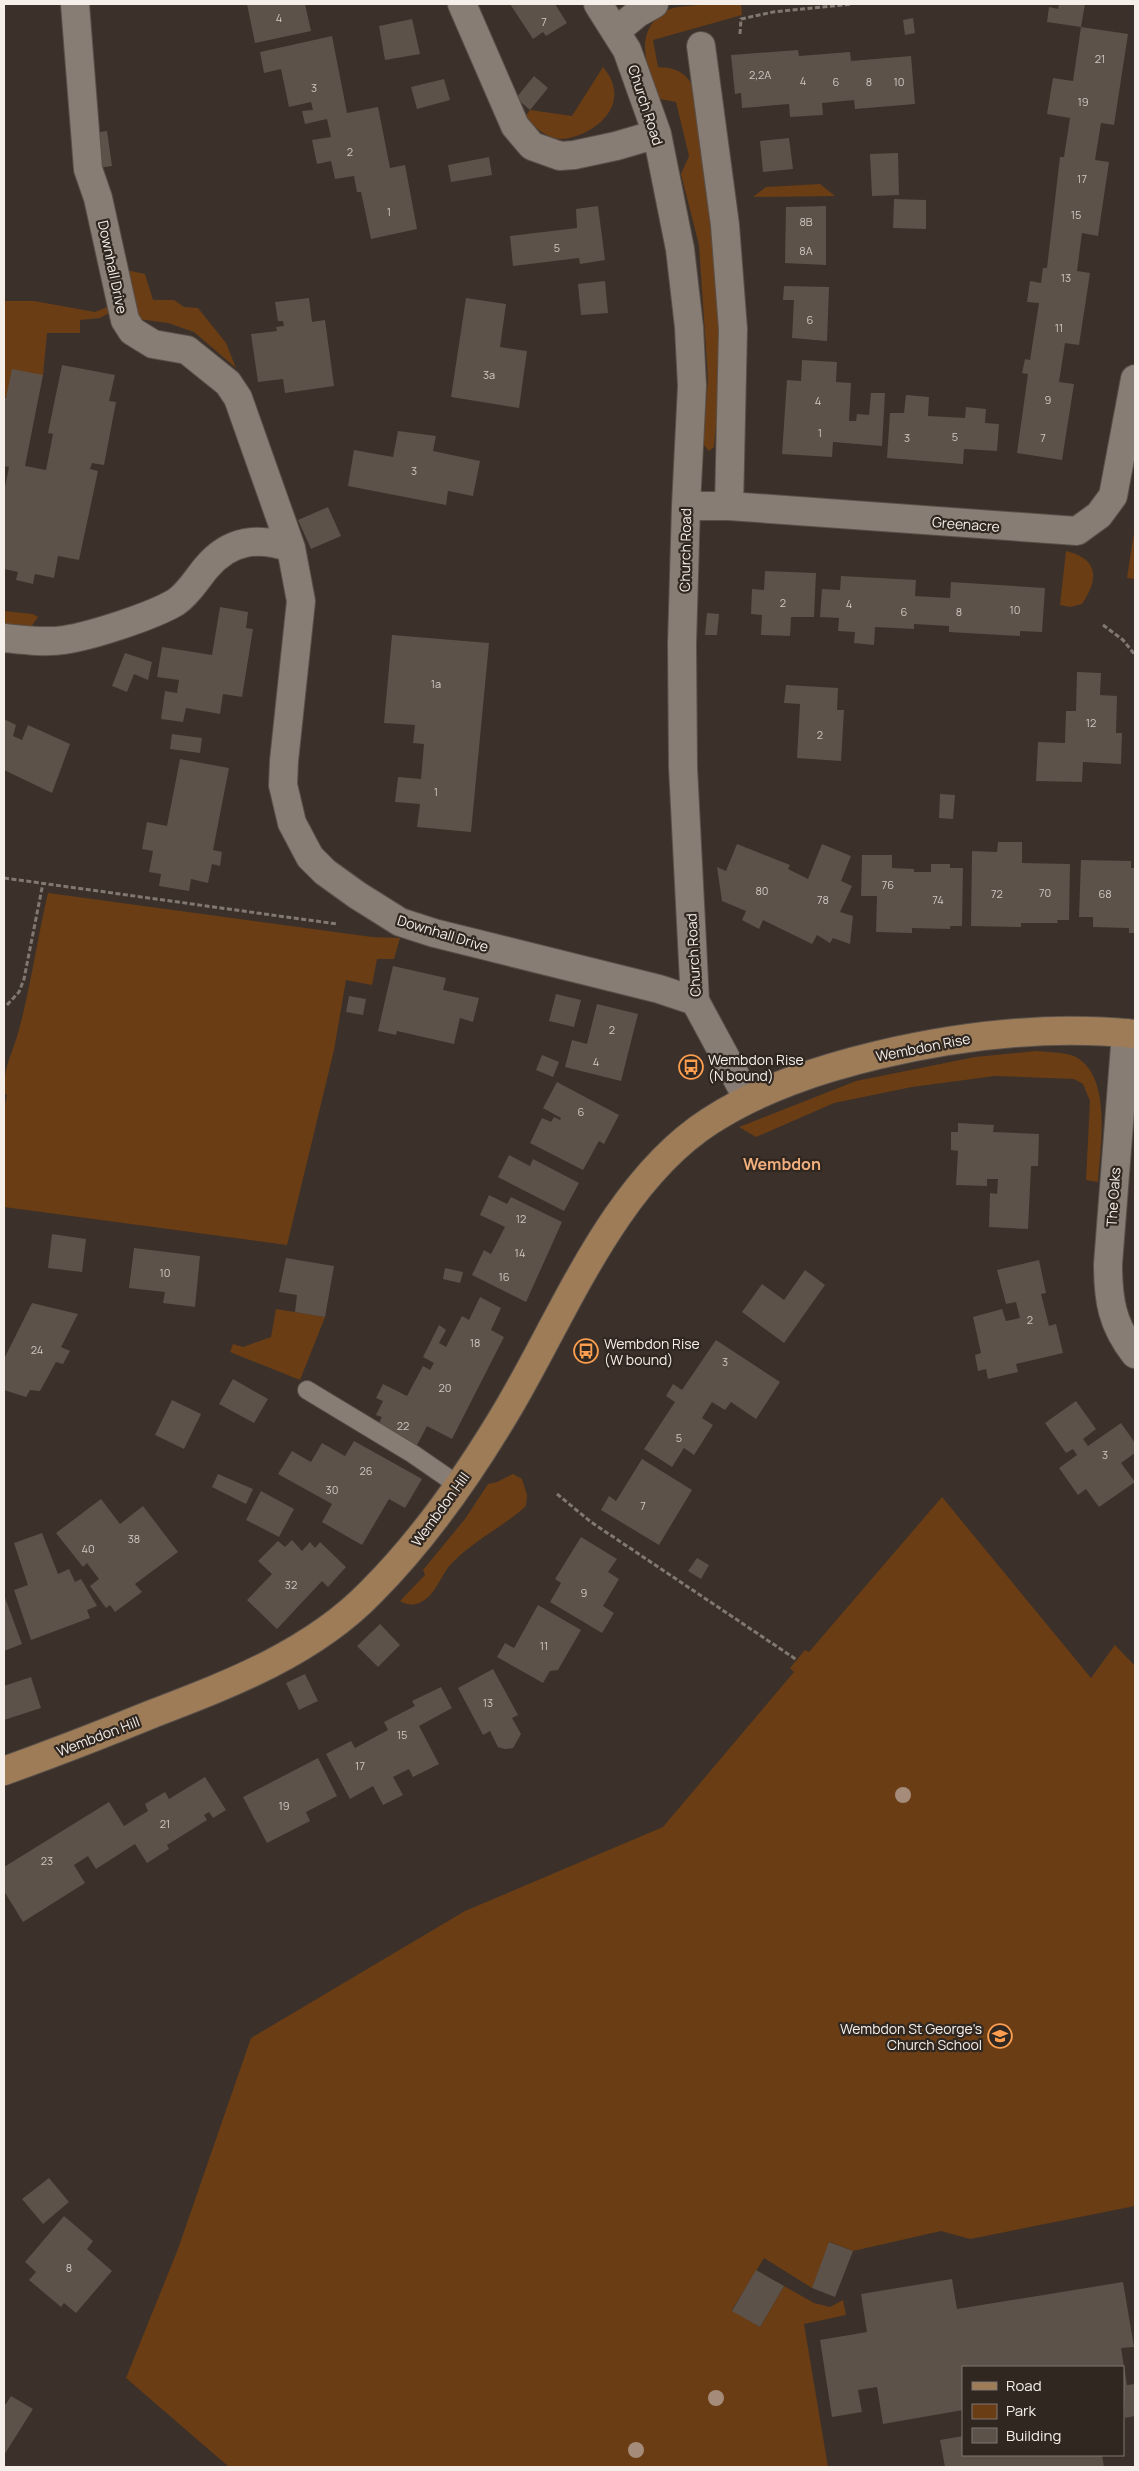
<svg xmlns="http://www.w3.org/2000/svg" width="1139" height="2471" font-family="Manrope,sans-serif">
  <style>
    .green { fill: #6a3d15 }
    .building { fill: #5c524a }
    .lines { fill: none; stroke-linecap: round; stroke-linejoin: round }
    .lane-casing { stroke: #59504a; stroke-width: 20 }
    .street-casing { stroke: #59504a; stroke-width: 30 }
    .secondary-casing { stroke: #59504a; stroke-width: 30 }
    .path { stroke: #817872; stroke-width: 3; stroke-dasharray: 5 2.5; stroke-linecap: butt }
    .lane { stroke: #887d74; stroke-width: 18 }
    .street { stroke: #887d74; stroke-width: 28 }
    .secondary { stroke: #9f7c58; stroke-width: 28 }
    .tree { fill: #a58b79 }
    .labels { text-anchor: middle; dominant-baseline: central; stroke-width: 4.5; stroke-linejoin: round; paint-order: stroke }
    .number-label { font-size: 11px; fill: #cfc7c1 }
    .street-label { font-size: 14px; fill: #f5eee9; stroke: #302720 }
    .poi-label { font-size: 14px; fill: #f5eee9; stroke: #302720; text-anchor: start }
    .quarter-label { font-size: 16px; font-weight: bold; fill: #f0af7d; stroke: #302720 }
  </style>
  <rect width="100%" height="100%" fill="#3b312a"/>
  <!-- green -->
  <path class="green" d="M710,4H741L742,15L653,40L658,67C674,68 682,70 692,84C714,203 727,326 714,447L709,451L703,444L708,378L699,245L681,174L689,156L676,102L660,99C650,74 633,39 658,17C661,15 664,11 667,10C679,5 697,6 710,4Z
    M603,67C627,95 610,123 579,135C574,137 566,139 560,139C546,138 535,127 525,117L530,110L572,116Z
    M820,184L835,196L753,197L766,187Z
    M126,270L145,274L153,300H174L184,307L198,308L226,343L236,368L194,332L168,323L138,319Z
    M4,301H34L95,312L110,306L111,312L100,318L80,320V333H47L43,375L4,398Z
    M1135,526V579L1127,578Z
    M1066,551C1099,559 1099,579 1082,604L1070,607L1060,605Z
    M4,611L33,614L38,617L31,627L4,624Z
    M48,893L372,937L400,938L394,959H377L372,985L346,980L334,1050L287,1245L4,1207V1108L7,1095L4,1093C4,1064 11,1058 18,1033C31,987 37,939 48,893Z
    M1036,1051C1047,1052 1064,1052 1074,1056C1113,1075 1100,1146 1098,1182L1086,1180L1090,1101L1083,1084L1074,1079L995,1076L912,1087L834,1103L756,1137L739,1127L856,1081L975,1057Z
    M276,1309L325,1317L300,1380L230,1352L233,1344L243,1347L271,1337Z
    M513,1474L522,1479L527,1495L526,1506C503,1527 474,1540 452,1563C441,1574 436,1595 421,1602C413,1606 407,1605 400,1601L425,1575L423,1570L465,1519L488,1484L497,1482Z
    M942,1497L1091,1678L1115,1645L1135,1666V2206L970,2239L941,2231L853,2251L830,2242L812,2288L764,2258L732,2310L760,2327L784,2286L814,2303L830,2307L843,2300L846,2315L804,2324L828,2467H229L126,2378L178,2249L251,2038L465,1911L663,1827L794,1672L790,1668L805,1650L809,1652Z"/>
  <!-- building -->
  <path class="building" d="M247,4H305L311,31L255,43Z
    M510,4H555L567,23L546,36L543,32L533,39Z
    M1059,4H1085L1081,27L1047,22L1049,7L1058,9Z
    M913,18L915,33L905,35L903,20Z
    M412,19L420,54L385,60L379,26Z
    M1081,27L1128,34L1114,125L1101,123L1095,160L1109,162L1098,236L1082,233L1077,271L1090,273L1079,345L1065,343L1059,382L1074,384L1062,460L1017,453L1028,374L1022,373L1025,359L1030,360L1039,303L1027,302L1030,281L1041,283L1043,268H1047L1060,157H1064L1070,118L1047,114L1053,78L1073,81Z
    M332,36L347,113L378,107L390,168L405,165L417,229L371,239L361,192H357L354,176L335,179L331,161L317,164L312,140L331,137L327,119L305,124L302,111L313,110L311,102L289,107L281,69L264,73L260,52Z
    M798,50L799,56L850,52L851,61L911,56L915,104L855,109L854,100L822,103L823,115L790,117L789,104L742,108L741,93L735,94L731,55Z
    M534,76L548,88L530,110L516,98Z
    M444,79L450,100L417,109L411,87Z
    M107,131L112,166L98,168L93,133Z
    M789,138L793,169L763,172L760,141Z
    M898,153L899,195L872,196L870,154Z
    M489,157L492,175L451,182L448,165Z
    M894,199L926,200V229L893,228Z
    M598,206L605,260L580,264L579,258L513,266L510,236L577,228L576,209Z
    M826,206V265L785,263L786,207Z
    M605,281L608,313L581,315L578,284Z
    M784,286L829,287L827,341L792,338L794,300H783Z
    M309,298L312,322L325,320L334,386L285,393L283,379L258,382L251,334L277,331L276,327L284,326L283,321H278L275,302Z
    M466,298L506,304L500,347L527,351L519,408L451,397Z
    M802,360L837,362L836,382L851,383L849,421H856L857,414L869,415L871,393H885L882,446L833,442L832,457L782,454L787,380L801,381Z
    M62,365L115,375L109,401L116,402L104,465L92,463L90,469L98,471L79,560L58,556L54,578L35,574L33,584L16,580L18,572L4,569V492L9,467L4,466V398H6L12,369L43,375L25,466L46,470L53,434L48,433Z
    M906,395L929,397L928,416L965,418L966,407L986,409L985,423L999,424L997,451L964,449L963,464L887,458L890,413H904Z
    M398,431L436,436L433,451L480,461L473,496L448,491L446,505L348,486L354,450L393,457Z
    M328,507L341,536L311,549L298,520Z
    M765,571L816,573L814,617H791L790,636L761,635L762,615L751,614L752,589L764,590Z
    M841,576L916,580L915,596L932,597L950,598L951,582L1045,588L1042,632L1020,631V636L949,632V626L914,624V629L875,627L874,645L854,643L855,632L838,631L839,618L820,617L822,589L840,590Z
    M220,607L248,612L246,628L253,629L242,697L223,694L220,714L186,708L183,722L161,719L165,691L177,693L179,680L157,677L162,647L212,655Z
    M707,613L719,614L717,635H705Z
    M392,635L489,643L471,832L417,827L420,804L395,802L398,777L421,779L424,744L413,743L415,725L384,723Z
    M125,653L152,662L148,680L134,674L127,692L112,686Z
    M1077,672L1101,673L1100,695L1117,696L1116,733H1122L1121,764L1083,762L1082,782L1036,781L1038,742L1065,743L1066,711H1076Z
    M786,685L838,688L837,710H844L841,761L797,758L800,704L784,703Z
    M4,719L16,725L13,736L22,740L28,725L70,744L52,793L4,770Z
    M172,734L202,738L200,753L170,749Z
    M180,759L229,768L213,850L222,852L220,866L212,864L208,883L191,879L189,891L159,886L161,874L149,872L153,851L142,849L147,822L167,826Z
    M940,794L955,795L953,819L939,818Z
    M998,842H1022V863L1070,864L1069,920H1057L1058,923H1021V927L971,926L972,851L997,852Z
    M737,844L790,865L788,869L808,879L822,844L851,856L841,881L852,886L840,912L853,916L850,944L833,938L830,943L817,935L812,944L763,920L759,929L742,920L746,911L722,901L717,867L726,871Z
    M862,855H892V868L914,869V872H931V864H950V868H963L962,926H950V929L912,928V933L876,932L877,896H861Z
    M1081,860L1131,861V868H1135V933H1129V928L1093,927V917H1079Z
    M393,966L446,978L443,990L479,998L473,1022L460,1018L454,1044L397,1031L396,1035L378,1031Z
    M556,994L581,1000L574,1027L549,1021Z
    M349,996L366,999L363,1015L346,1012Z
    M597,1004L638,1014L621,1081L565,1067L572,1040L587,1044Z
    M542,1055L559,1062L553,1077L536,1070Z
    M557,1082L619,1115L604,1144L599,1141L583,1170L530,1143L542,1118L551,1122L554,1117L560,1120L561,1118L543,1108Z
    M958,1123L994,1125L993,1132L1039,1134L1038,1166H1031L1028,1229L989,1227L990,1193L997,1194L998,1179H987V1186L956,1185L958,1151L951,1150V1132H958Z
    M509,1155L530,1166L533,1159L579,1183L564,1211L498,1177Z
    M489,1195L507,1204L511,1197L562,1222L526,1302L472,1275L484,1250L491,1254L505,1227L480,1215Z
    M52,1234L86,1239L82,1272L48,1268Z
    M134,1248L200,1256L195,1307L163,1303L165,1292L129,1288Z
    M286,1258L334,1266L325,1317L295,1312L297,1295L279,1292Z
    M1039,1260L1046,1293L1041,1294L1049,1326L1056,1324L1063,1353L1016,1364L1018,1372L988,1379L986,1369L978,1371L975,1355L981,1353L973,1317L1002,1309L1006,1321L1020,1318L1016,1302L1006,1304L997,1270Z
    M445,1268L463,1272L460,1283L443,1279Z
    M805,1270L825,1285L784,1343L742,1312L762,1284L784,1300Z
    M480,1297L501,1308L491,1330L504,1337L452,1439L427,1426L415,1449L377,1427L382,1417L376,1415L383,1401L376,1398L383,1384L407,1396L423,1366L430,1370L434,1363L423,1357L439,1325L446,1330L439,1343L446,1347L462,1316L469,1320Z
    M32,1303L78,1314L61,1347L70,1351L63,1364L56,1362L40,1391L30,1390L26,1397L4,1390V1359Z
    M716,1340L780,1382L756,1419L731,1402L725,1410L712,1402L702,1418L713,1425L694,1455L684,1448L672,1467L644,1449L675,1402L666,1396L673,1384L682,1390Z
    M233,1379L268,1399L254,1423L219,1404Z
    M172,1400L201,1414L184,1449L155,1435Z
    M1076,1401L1096,1429L1083,1439L1088,1446L1121,1423L1135,1443V1453L1121,1463L1135,1482L1099,1507L1086,1489L1078,1495L1059,1468L1077,1455L1073,1449L1066,1453L1045,1423Z
    M354,1441L422,1479L405,1508L389,1499L362,1545L322,1522L332,1504L278,1474L292,1451L311,1462L322,1443L345,1456Z
    M642,1459L692,1490L659,1545L601,1510L609,1496L616,1501Z
    M218,1474L253,1489L246,1504L212,1487Z
    M261,1491L294,1509L279,1537L246,1520Z
    M101,1499L120,1524L143,1506L178,1552L135,1584L142,1592L115,1612L110,1605L106,1608L90,1586L99,1579L87,1563L83,1567L56,1533Z
    M42,1533L58,1574L69,1569L75,1582L81,1579L97,1606L87,1610L90,1618L31,1640L14,1590L28,1585L14,1543Z
    M581,1537L617,1559L608,1572L619,1579L603,1606L614,1613L602,1633L550,1602L561,1583L555,1579Z
    M292,1540L302,1551L310,1542L315,1548L320,1542L346,1567L328,1587L322,1581L277,1629L247,1600L272,1574L258,1561L278,1541L285,1547Z
    M697,1558L709,1565L701,1579L688,1571Z
    M4,1595L22,1644L4,1651Z
    M538,1605L581,1630L558,1670L550,1671L543,1683L497,1657L505,1643L514,1648Z
    M380,1624L400,1645L378,1667L357,1646Z
    M493,1669L518,1715L512,1718L521,1734L513,1748L505,1749L498,1747L490,1731L483,1735L458,1688Z
    M305,1674L318,1701L299,1710L286,1683Z
    M31,1677L41,1708L4,1720V1686Z
    M441,1687L452,1708L419,1726L439,1764L413,1777L409,1769L393,1777L403,1795L383,1805L373,1786L350,1799L326,1754L351,1741L355,1748L388,1730L384,1722L415,1706L412,1701Z
    M318,1758L337,1796L306,1812L310,1821L267,1843L243,1797Z
    M205,1777L226,1810L213,1818L209,1812L204,1815L207,1820L167,1845L169,1849L147,1863L135,1844L96,1869L88,1856L74,1865L85,1883L23,1922L4,1891V1867L109,1802L124,1826L148,1811L145,1804L165,1792L169,1799Z
    M49,2178L69,2202L43,2224L22,2199Z
    M64,2216L93,2241L87,2249L112,2271L76,2313L64,2303L61,2307L29,2280L36,2272L25,2262Z
    M829,2242L853,2251L835,2297L812,2288Z
    M756,2270L784,2286L760,2327L732,2311Z
    M952,2279L957,2309L1123,2282L1134,2347L1121,2348L1127,2385L1135,2384V2416L1125,2418L1123,2367H963V2410L883,2424L877,2387L858,2390L862,2412L832,2417L820,2340L867,2332L861,2294Z
    M11,2396L33,2409L4,2455V2403L6,2404Z
    M963,2436V2455H1102L1104,2467H945L940,2440Z"/>
  <g class="lines">
    <!-- lane casing -->
    <g class="lane-casing">
      <path id="lane" d="M307,1390L413,1454L458,1485"/>
    </g>
    <!-- street casing -->
    <g class="street-casing">
      <path id="street" d="M75,4L88,169L98,198L125,320L132,331L153,344L187,350L228,383L238,398L291,548L301,601L284,761L283,785L292,823L310,857L325,872L357,895L400,922L434,933L659,989L695,1001
        M462,4L515,126L532,146L560,156L574,155L616,146L657,134
        M598,4L627,50L657,134L680,249L689,327L692,386L686,506L682,644L683,767L695,1001L748,1099
        M616,31L638,13L654,4
        M701,46L725,225L733,329L729,506
        M686,506H729L1077,531L1099,515L1113,496L1135,379
        M4,638C23,640 45,643 64,640C91,636 153,616 176,602C189,593 196,580 206,568C230,539 258,537 291,548
        M1126,1033L1108,1264C1108,1300 1112,1325 1135,1354"/>
    </g>
    <!-- secondary casing -->
    <g class="secondary-casing">
      <path id="secondary" d="M4,1771C54,1753 103,1734 152,1714C230,1684 312,1653 371,1592C425,1538 470,1473 509,1407C565,1312 615,1182 710,1121C761,1088 820,1069 878,1055C963,1035 1048,1025 1135,1034"/>
    </g>
    <!-- path -->
    <path class="path" d="M740,34L741,19L773,12L852,4
      M1103,625L1123,640L1135,655
      M4,878L337,924
      M7,1005L19,992L24,979L43,883
      M557,1494L591,1522L797,1660"/>
    <!-- lane -->
    <use href="#lane" class="lane"/>
    <!-- street -->
    <use href="#street" class="street"/>
    <!-- secondary -->
    <use href="#secondary" class="secondary"/>
  </g>
  <!-- trees -->
  <g class="tree">
    <circle cx="903" cy="1795" r="8"/>
    <circle cx="716" cy="2398" r="8"/>
    <circle cx="636" cy="2450" r="8"/>
  </g>
  <!-- icons -->
  <defs>
    <g id="bus-ring" transform="scale(1.25)"><circle r="9.5" fill="#302720" stroke="#fb9e50" stroke-width="1.5"/><path d="M-5-6H5V4H4V6H2V4H-2V6H-4V4H-5ZM-3.5-4V0h7V-4ZM-3.5 1.2v1.5H-2V1.2ZM2 1.2v1.5H3.5V1.2Z" fill="#fb9e50"/></g>
    <g id="school-ring" transform="scale(1.25)"><circle r="9.5" fill="#302720" stroke="#fb9e50" stroke-width="1.5"/><path d="M0-5L7-2L0 1L-7-2ZM-4 1L0 2.5L4 1V4Q0 6-4 4Z" fill="#fb9e50"/></g>
  </defs>
  <g fill-rule="evenodd">
    <use href="#bus-ring" x="691" y="1067"/>
    <use href="#bus-ring" x="586" y="1351"/>
    <use href="#school-ring" x="1000" y="2036"/>
  </g>
  <g class="labels">
    <!-- number labels -->
    <g class="number-label">
      <text x="279" y="17">4</text>
      <text x="544" y="21">7</text>
      <text x="1100" y="58">21</text>
      <text x="760" y="74">2,2A</text>
      <text x="803" y="80">4</text>
      <text x="836" y="81">6</text>
      <text x="869" y="81">8</text>
      <text x="899" y="81">10</text>
      <text x="314" y="87">3</text>
      <text x="1083" y="101">19</text>
      <text x="350" y="151">2</text>
      <text x="1082" y="178">17</text>
      <text x="389" y="211">1</text>
      <text x="1076" y="214">15</text>
      <text x="806" y="221">8B</text>
      <text x="557" y="247">5</text>
      <text x="806" y="250">8A</text>
      <text x="1066" y="277">13</text>
      <text x="810" y="319">6</text>
      <text x="1059" y="327">11</text>
      <text x="489" y="374">3a</text>
      <text x="1048" y="399">9</text>
      <text x="818" y="400">4</text>
      <text x="820" y="432">1</text>
      <text x="955" y="436">5</text>
      <text x="907" y="437">3</text>
      <text x="1043" y="437">7</text>
      <text x="414" y="470">3</text>
      <text x="783" y="602">2</text>
      <text x="849" y="603">4</text>
      <text x="1015" y="609">10</text>
      <text x="904" y="611">6</text>
      <text x="959" y="611">8</text>
      <text x="436" y="683">1a</text>
      <text x="1091" y="722">12</text>
      <text x="820" y="734">2</text>
      <text x="436" y="791">1</text>
      <text x="888" y="884">76</text>
      <text x="762" y="890">80</text>
      <text x="1045" y="892">70</text>
      <text x="997" y="893">72</text>
      <text x="1105" y="893">68</text>
      <text x="823" y="899">78</text>
      <text x="938" y="899">74</text>
      <text x="612" y="1029">2</text>
      <text x="596" y="1061">4</text>
      <text x="581" y="1111">6</text>
      <text x="521" y="1218">12</text>
      <text x="520" y="1252">14</text>
      <text x="165" y="1272">10</text>
      <text x="504" y="1276">16</text>
      <text x="1030" y="1319">2</text>
      <text x="475" y="1342">18</text>
      <text x="37" y="1349">24</text>
      <text x="725" y="1361">3</text>
      <text x="445" y="1387">20</text>
      <text x="403" y="1425">22</text>
      <text x="679" y="1437">5</text>
      <text x="1105" y="1454">3</text>
      <text x="366" y="1470">26</text>
      <text x="332" y="1489">30</text>
      <text x="643" y="1505">7</text>
      <text x="134" y="1538">38</text>
      <text x="88" y="1548">40</text>
      <text x="291" y="1584">32</text>
      <text x="584" y="1592">9</text>
      <text x="544" y="1645">11</text>
      <text x="488" y="1702">13</text>
      <text x="402" y="1734">15</text>
      <text x="360" y="1765">17</text>
      <text x="284" y="1805">19</text>
      <text x="165" y="1823">21</text>
      <text x="47" y="1860">23</text>
      <text x="69" y="2267">8</text>
    </g>
    <!-- street labels -->
    <g class="street-label">
      <text transform="translate(646 105) rotate(72)">Church Road</text>
      <text transform="translate(113 267) rotate(78)">Downhall Drive</text>
      <text transform="translate(966 524) rotate(4)">Greenacre</text>
      <text transform="translate(685 550) rotate(-89)">Church Road</text>
      <text transform="translate(443 933) rotate(17)">Downhall Drive</text>
      <text transform="translate(693 955) rotate(-93)">Church Road</text>
      <text transform="translate(923 1047) rotate(-11)">Wembdon Rise</text>
      <text transform="translate(1113 1197) rotate(-86)">The Oaks</text>
      <text transform="translate(440 1509) rotate(-54)">Wembdon Hill</text>
      <text transform="translate(98 1736) rotate(-21)">Wembdon Hill</text>
    </g>
    <!-- poi labels -->
    <g class="poi-label">
      <text x="708" y="1059">Wembdon Rise<tspan x="708" dy="16">(N bound)</tspan></text>
      <text x="604" y="1343">Wembdon Rise<tspan x="604" dy="16">(W bound)</tspan></text>
      <text x="982" y="2028" text-anchor="end">Wembdon St George's<tspan x="982" dy="16">Church School</tspan></text>
    </g>
    <!-- quarter labels -->
    <g class="quarter-label">
      <text x="782" y="1164">Wembdon</text>
    </g>
  </g>
  <!-- border -->
  <rect width="1139" height="2471" fill="none" stroke="#f5eee9" stroke-width="10"/>
  <!-- legend -->
  <rect x="962" y="2366" width="162" height="90" fill="#302720" stroke="#7f7770"/>
  <rect x="972" y="2382" width="25" height="8" fill="#9f7c58" stroke="#7f7770"/>
  <text x="1006" y="2391" font-size="15" fill="#f5eee9">Road</text>
  <rect x="972" y="2404" width="25" height="15" fill="#6a3d15" stroke="#7f7770"/>
  <text x="1006" y="2416" font-size="15" fill="#f5eee9">Park</text>
  <rect x="972" y="2428" width="25" height="15" fill="#5c524a" stroke="#7f7770"/>
  <text x="1006" y="2441" font-size="15" fill="#f5eee9">Building</text>
</svg>
